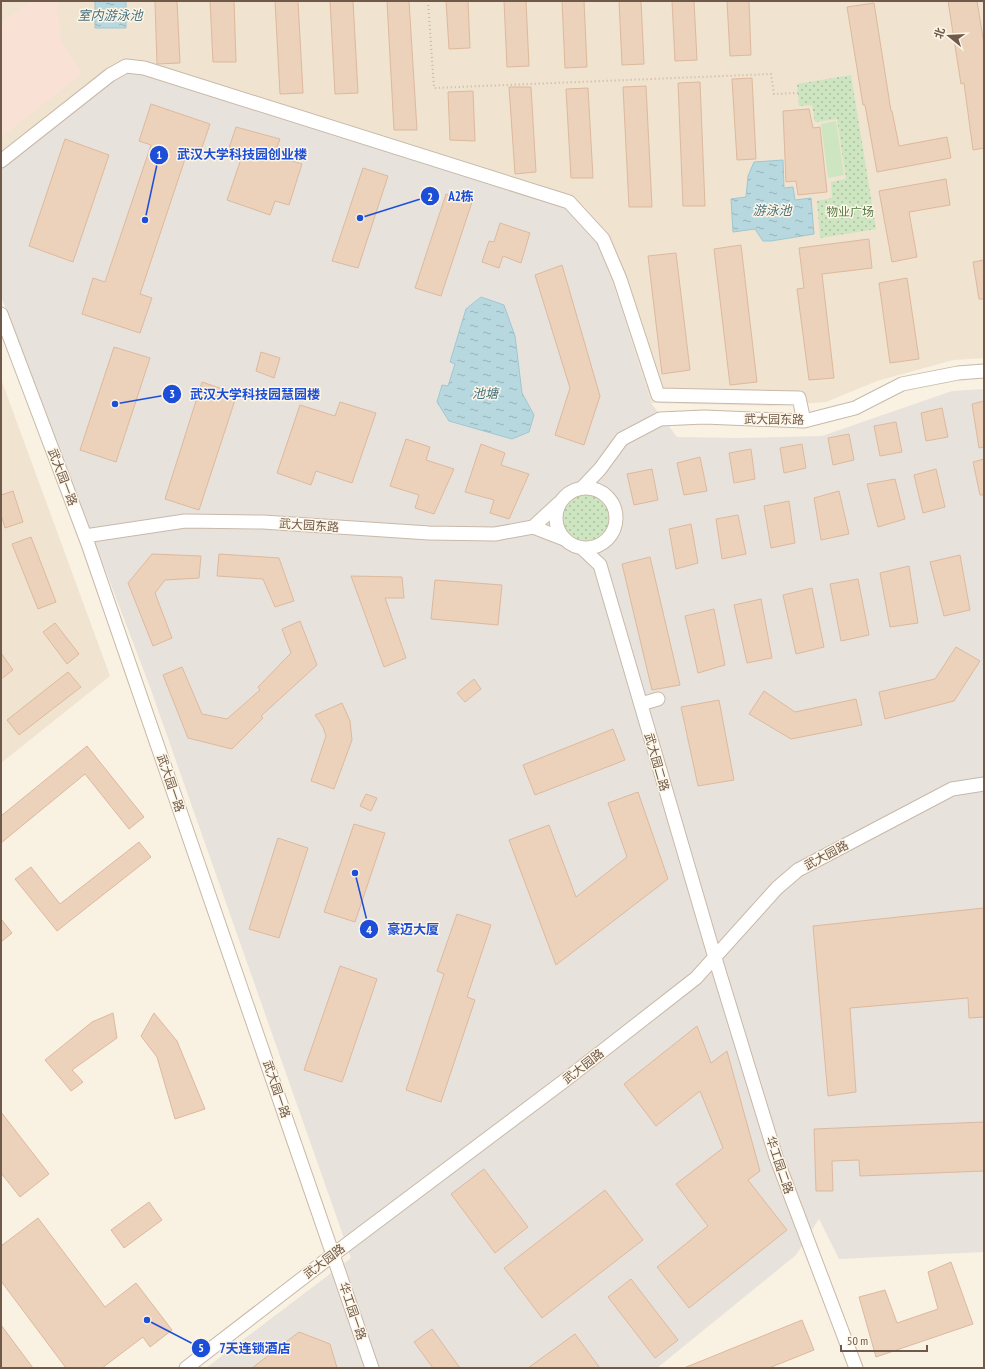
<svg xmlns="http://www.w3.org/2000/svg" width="985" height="1369" font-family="'PT Sans Narrow','Noto Sans SC',sans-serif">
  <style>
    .residential { fill: #f0e3d0 }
    .commercial { fill: #f9e2d5 }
    .industrial { fill: #e8e2dc }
    .green { fill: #cee5c1 }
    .park { fill: url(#park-dots) }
    .water { fill: url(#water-ripples); stroke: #9fc7d1 }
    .building { fill: #ecd1bb; stroke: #ddb99d }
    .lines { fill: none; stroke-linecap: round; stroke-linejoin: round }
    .minor-casing { stroke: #c8b9a9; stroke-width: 15 }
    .path { stroke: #d0b59f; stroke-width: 2; stroke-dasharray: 1 3; stroke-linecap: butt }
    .minor { stroke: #fff; stroke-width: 13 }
    .labels { text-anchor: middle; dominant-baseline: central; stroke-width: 3; stroke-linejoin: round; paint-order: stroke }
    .park-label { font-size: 12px; fill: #537947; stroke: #fdf5e6 }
    .street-label { font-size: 12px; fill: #6e594a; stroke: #fdf5e6 }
    .water-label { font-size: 13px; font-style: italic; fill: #477380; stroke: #fdf5e6 }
    .leader { fill: none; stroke: #1d4ed8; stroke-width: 1.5 }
    .callout-dot { fill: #1d4ed8; stroke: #fdf5e6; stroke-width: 1.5 }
    .mark-label { font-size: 12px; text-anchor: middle; font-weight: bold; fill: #fff }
    .callout-label { font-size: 13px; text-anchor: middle; font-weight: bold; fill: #1d4ed8; stroke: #fdf5e6; stroke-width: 3; stroke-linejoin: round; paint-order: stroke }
  </style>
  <defs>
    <pattern id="park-dots" width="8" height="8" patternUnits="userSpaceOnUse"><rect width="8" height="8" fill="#cee5c1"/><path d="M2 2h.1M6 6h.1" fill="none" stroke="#abbd9f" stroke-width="1.8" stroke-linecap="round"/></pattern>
    <pattern id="water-ripples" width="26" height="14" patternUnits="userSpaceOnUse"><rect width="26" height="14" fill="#b8d8e0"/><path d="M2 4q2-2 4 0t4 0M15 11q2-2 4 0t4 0" fill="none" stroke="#9ab2b8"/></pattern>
  </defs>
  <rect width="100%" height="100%" fill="#f9f1e1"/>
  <!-- residential -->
  <path class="residential" d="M1,1H984V358L953,360L877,381L826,402L772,406L651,403L620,303L597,242L1,164Z
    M1,379L110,676L1,763Z"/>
  <!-- commercial -->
  <path class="commercial" d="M31,1H57L61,40L82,74L1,137V22Z"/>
  <!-- industrial -->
  <path class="industrial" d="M131,70L569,202L597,242L620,303L651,403L677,437L739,438L822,436L952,391L984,389V1252L839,1259L819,1219L796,1255L657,1368H206L351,1258L150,687L1,296V164L115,76Z"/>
  <!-- green -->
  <path class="green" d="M836,121L844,175L828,178L821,124Z"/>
  <!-- park -->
  <path class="park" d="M851,75L876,229L820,238L817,201L832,198L831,182L846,179L837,119L815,122L812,105L799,106L797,84Z
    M561 517a25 25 0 1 1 50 0a25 25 0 1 1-50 0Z"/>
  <!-- water -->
  <path class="water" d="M95,1H126V28H95Z
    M783,160L784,188L793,187L795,200L811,198L814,234L771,241H763L755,229L733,232L731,199L746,197L748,176L754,162Z
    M481,297L504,305L515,336L522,393L534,415L529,432L512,439L449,421L437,402L442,385L448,386L455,364L450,362L466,309Z"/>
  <!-- building -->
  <path class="building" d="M155,1H177L180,63L157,64Z
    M210,1H234L236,62H213Z
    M275,1H298L303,93L280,94Z
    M330,1H353L358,93L335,94Z
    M387,1H409L417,130H394Z
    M446,1H468L470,48L449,49Z
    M504,1H526L529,66L507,67Z
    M562,1H584L587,67L565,68Z
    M619,1H641L644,64L622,65Z
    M672,1H694L697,60L675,61Z
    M727,1H749L751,55L730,56Z
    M948,1H977L984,44V148L973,150L964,83L961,84Z
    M874,3L891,111H892L899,146L947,137L951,158L877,172L865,105H863L847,7Z
    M752,78L756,159L737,160L732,79Z
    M700,82L705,206H683L678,83Z
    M646,86L652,207H629L623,87Z
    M509,87H531L536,172L515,174Z
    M588,88L593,178H571L566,89Z
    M473,91L475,141L450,140L448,92Z
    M151,104L210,124L198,159L186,156L140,294L152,298L140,333L82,314L93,278L105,282L151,145L139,141Z
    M809,109L813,128L820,127L827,192L798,195L796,181L786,182L783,111Z
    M236,127L280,139L274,155L302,164L289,205L275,201L270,215L227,200L241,159L227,154Z
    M65,139L109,155L73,262L29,246Z
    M363,168L388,176L358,268L332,261Z
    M946,179L950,205L909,212L917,257L892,262L879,191Z
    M446,194L472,202L441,296L415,288Z
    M500,223L530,233L521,263L503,256L499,268L482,262L489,241L494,242Z
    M869,239L872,268L822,274L834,378L809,380L797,289L804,288L799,248Z
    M741,245L757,382L730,385L714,249Z
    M676,253L690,370L662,374L648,256Z
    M984,260V299H979L973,262Z
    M562,265L600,396L584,445L555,435L570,388L535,275Z
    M907,278L919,359L890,363L879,283Z
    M114,347L150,358L116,462L80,450Z
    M261,352L280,358L274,378L256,371Z
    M202,382L237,394L199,510L165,499Z
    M984,401V447L979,448L972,404Z
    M340,402L376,413L352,483L316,471L311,485L277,473L300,405L335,416Z
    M942,408L948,437L926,441L921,413Z
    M896,422L902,452L880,456L874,426Z
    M849,434L854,460L833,465L828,438Z
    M406,439L430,447L426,460L454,469L434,514L415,508L419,495L390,486Z
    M481,444L505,453L501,465L529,474L509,519L490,513L494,500L465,492Z
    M802,444L806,468L784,473L780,448Z
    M751,449L755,479L734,483L729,453Z
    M700,457L707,491L684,495L677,463Z
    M984,459V495H980L973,462Z
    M652,469L658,500L634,505L627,474Z
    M936,469L945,507L923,513L914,475Z
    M895,479L905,519L878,527L867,484Z
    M13,491L23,522L5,528L1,515V495Z
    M839,491L849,534L821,540L814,498Z
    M789,501L795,543L771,548L764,506Z
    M738,515L746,554L722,559L716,519Z
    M691,524L698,563L676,569L669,529Z
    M31,537L56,602L38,609L12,544Z
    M152,554L201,556L199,578L165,580L155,593L172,638L153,646L128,583Z
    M219,554L279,558L294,601L275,607L263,579L217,576Z
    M960,555L970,610L944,616L930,562Z
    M650,557L680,685L652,690L622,564Z
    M909,566L918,623L890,627L880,573Z
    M351,576L402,577L404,598H385L406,658L384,667Z
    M858,579L869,635L841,641L830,584Z
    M435,580L502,585L498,625L431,619Z
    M812,588L824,647L796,654L783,595Z
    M761,599L772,658L747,663L734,605Z
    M714,609L725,665L698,673L685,616Z
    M300,621L317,665L261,716L263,718L232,749L188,738L163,675L182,667L202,714L227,719L260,690L258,687L291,653L282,629Z
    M55,623L79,654L67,664L43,632Z
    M956,647L980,661L954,701L885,719L879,692L935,679Z
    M1,653L13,670L1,679Z
    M68,672L81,687L19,735L7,720Z
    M474,679L481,689L465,702L457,693Z
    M764,691L795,712L856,699L862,725L791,739L749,714Z
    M719,700L734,780L698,786L681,707Z
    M342,703L350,721L352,740L334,789L311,781L326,736L323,727L315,715Z
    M613,729L625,760L535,795L523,765Z
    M87,746L144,817L129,829L85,774L1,843V816Z
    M638,792L668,879L556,965L509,840L549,825L576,897L627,857L608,803Z
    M366,794L377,798L371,811L360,806Z
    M354,824L385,833L355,922L324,912Z
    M278,838L308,848L279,938L249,929Z
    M139,842L151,857L57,931L15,879L31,867L60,904Z
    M984,908V1017L969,1018L968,998L850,1008L856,1092L828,1096L813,926Z
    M457,914L491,925L467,997L475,1000L441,1102L406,1090L444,974L437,971Z
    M1,919L12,933L1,942Z
    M340,966L377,979L342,1082L304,1070Z
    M113,1013L117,1038L72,1070L83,1082L71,1091L45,1060L92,1022Z
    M154,1013L177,1041L205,1109L175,1119L157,1057L141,1036Z
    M697,1026L711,1063L727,1051L760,1171L748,1180L787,1230L689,1308L657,1267L708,1226L676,1184L723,1148L700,1091L656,1126L624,1084Z
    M1,1112L49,1174L20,1197L1,1173Z
    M984,1122V1171L860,1176L859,1160L832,1161L833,1191H816L814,1129Z
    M484,1169L528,1227L495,1253L451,1194Z
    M605,1190L643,1240L542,1318L504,1268Z
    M149,1202L162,1220L124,1248L111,1230Z
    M38,1218L105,1307L136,1283L172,1330L150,1347L143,1337L102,1368H66L1,1281V1246Z
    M951,1262L973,1324L876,1357L859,1297L885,1290L897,1323L938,1309L928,1272Z
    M631,1279L678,1340L655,1358L608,1297Z
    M802,1320L814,1350L769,1368H684Z
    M1,1325L33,1368H1Z
    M432,1329L460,1368H433L414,1342Z
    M299,1332L330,1344L337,1368H252Z
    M575,1334L600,1368H528Z"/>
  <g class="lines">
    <!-- minor casing -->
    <g class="minor-casing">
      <path id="minor" d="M1,161L110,75L126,66L144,68L569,202L603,239L620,279L658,395L799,398L804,421
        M1,314L88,544L372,1368
        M583,487L600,469L622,439L660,419L704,417L804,421L855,408L902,384L958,373L984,371
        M556 518a30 30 0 1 1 60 0a30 30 0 1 1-60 0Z
        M533,527L559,503
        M533,527L564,539
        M85,536L185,521L263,522L429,533L495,534L533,527
        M582,548L600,565L715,958L776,1157L856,1368
        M641,704L658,699
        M186,1368L334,1254L564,1081L696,978L777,888L798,870L952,789L984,784"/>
    </g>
    <!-- path -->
    <path class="path" d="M428,1L434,88L771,74L774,94L798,93"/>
    <!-- minor -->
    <use href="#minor" class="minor"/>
  </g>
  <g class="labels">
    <!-- park labels -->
    <g class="park-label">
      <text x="850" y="211">物业广场</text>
    </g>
    <!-- street labels -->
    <g class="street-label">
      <text transform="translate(774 419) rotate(1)">武大园东路</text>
      <text transform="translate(63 477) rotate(69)">武大园一路</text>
      <text transform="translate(309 525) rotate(4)">武大园东路</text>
      <text transform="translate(657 762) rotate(74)">武大园二路</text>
      <text transform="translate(171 783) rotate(71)">武大园一路</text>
      <text transform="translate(826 855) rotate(-28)">武大园路</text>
      <text transform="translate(583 1066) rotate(-38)">武大园路</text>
      <text transform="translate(277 1089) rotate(71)">武大园一路</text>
      <text transform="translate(780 1165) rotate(71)">华工园二路</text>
      <text transform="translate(324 1261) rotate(-37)">武大园路</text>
      <text transform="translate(353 1311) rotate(71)">华工园一路</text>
    </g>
    <!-- water labels -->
    <g class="water-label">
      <text x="110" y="15">室内游泳池</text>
      <text x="772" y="210">游泳池</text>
      <text x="485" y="393">池塘</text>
    </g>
  </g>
  <!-- callouts -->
  <path class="leader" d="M145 220L159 155M360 218L430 196M115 404L172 394M355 873L369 929M147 1320L201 1348"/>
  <g class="callout-dot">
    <circle cx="145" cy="220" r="4"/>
    <circle cx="360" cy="218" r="4"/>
    <circle cx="115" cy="404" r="4"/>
    <circle cx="355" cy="873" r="4"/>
    <circle cx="147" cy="1320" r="4"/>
    <circle cx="159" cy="155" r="10"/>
    <circle cx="430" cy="196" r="10"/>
    <circle cx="172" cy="394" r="10"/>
    <circle cx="369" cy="929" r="10"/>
    <circle cx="201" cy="1348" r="10"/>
  </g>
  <g class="mark-label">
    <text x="159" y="159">1</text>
    <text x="430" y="201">2</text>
    <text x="172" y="398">3</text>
    <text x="369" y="934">4</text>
    <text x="201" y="1352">5</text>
  </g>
  <g class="callout-label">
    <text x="242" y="159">武汉大学科技园创业楼</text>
    <text x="461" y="201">A2栋</text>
    <text x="255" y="399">武汉大学科技园慧园楼</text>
    <text x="413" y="934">豪迈大厦</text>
    <text x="255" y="1353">7天连锁酒店</text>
  </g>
  <!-- border -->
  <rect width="985" height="1369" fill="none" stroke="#6e594a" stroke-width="4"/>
  <!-- north arrow -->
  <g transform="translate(949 36) rotate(288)" stroke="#fdf5e6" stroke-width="3" paint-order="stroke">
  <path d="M0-3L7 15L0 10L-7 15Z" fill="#6e594a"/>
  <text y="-6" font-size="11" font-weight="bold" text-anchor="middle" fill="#6e594a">北</text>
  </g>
  <!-- scale -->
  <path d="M841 1345v6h86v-6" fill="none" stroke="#6e594a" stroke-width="2"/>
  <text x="847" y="1345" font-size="12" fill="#6e594a" stroke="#fdf5e6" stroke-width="3" paint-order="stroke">50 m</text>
</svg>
